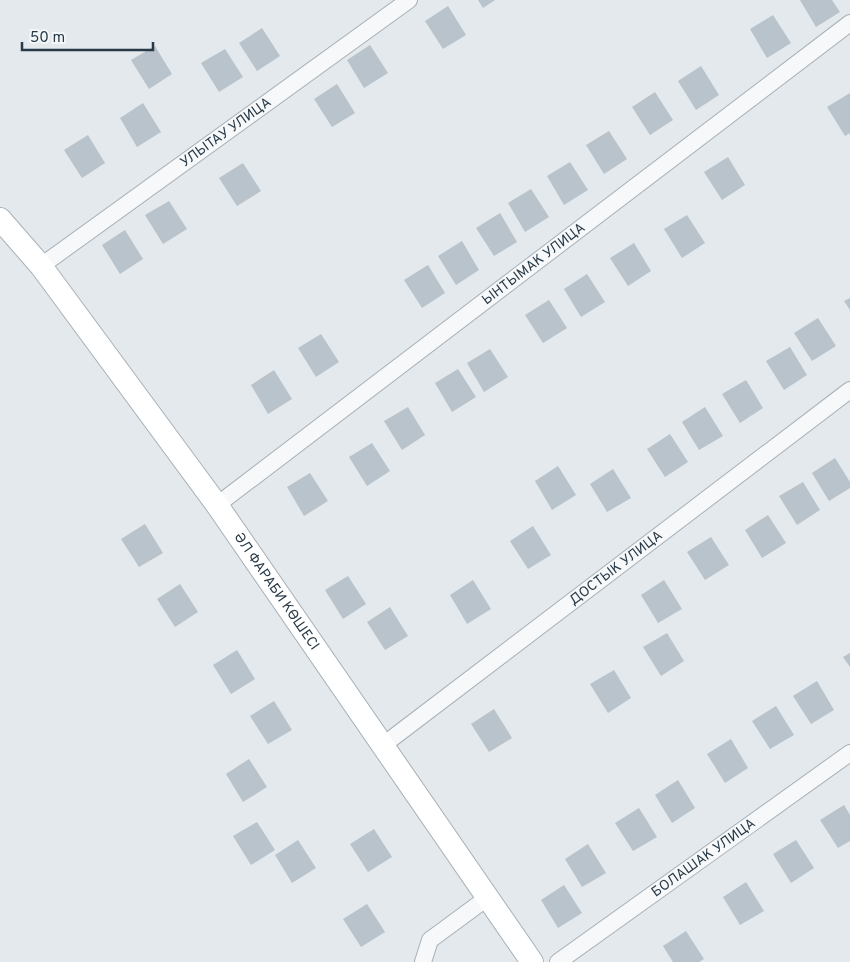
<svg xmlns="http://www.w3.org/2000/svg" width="850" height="962" font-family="Overpass,sans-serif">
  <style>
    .building { fill: #b9c3cb }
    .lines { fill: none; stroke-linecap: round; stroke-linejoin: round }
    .street-casing { stroke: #a7b1b7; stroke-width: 18 }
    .secondary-casing { stroke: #a7b1b7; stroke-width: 24 }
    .street { stroke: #f6f8fa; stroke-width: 16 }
    .secondary { stroke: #fff; stroke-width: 22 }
    .labels { text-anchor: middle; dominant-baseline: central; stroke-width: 4; stroke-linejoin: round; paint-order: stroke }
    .street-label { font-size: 14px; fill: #283a47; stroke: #f3f7f9 }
  </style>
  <rect width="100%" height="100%" fill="#e3e9ec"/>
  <!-- building -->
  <path class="building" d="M478,0H495L483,8Z
    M800,0H832L840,12L816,27Z
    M448,6L466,35L443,49L425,21Z
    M773,15L791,43L767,58L750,29Z
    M262,28L280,56L257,71L239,43Z
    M370,45L388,73L364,88L347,60Z
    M155,46L172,74L149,89L131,60Z
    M225,49L243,77L219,92L201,63Z
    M701,66L719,95L696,110L678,81Z
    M337,84L355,113L332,127L314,99Z
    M655,92L673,120L650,135L632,107Z
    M850,93V133L845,136L827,107Z
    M143,103L161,132L137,147L120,118Z
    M609,131L627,159L604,174L586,145Z
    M88,135L105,163L82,178L64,150Z
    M728,157L745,185L722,200L704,172Z
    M570,162L588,190L564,205L547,176Z
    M243,163L261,191L237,206L219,178Z
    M531,189L549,217L525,232L508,203Z
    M169,201L187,229L163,244L145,215Z
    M500,213L517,242L494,256L476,228Z
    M687,215L705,243L682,258L664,229Z
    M125,230L143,259L120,274L102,245Z
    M462,241L479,270L456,285L438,256Z
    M634,243L651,271L628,286L610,258Z
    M428,265L445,293L422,308L404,280Z
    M587,274L605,302L581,317L564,289Z
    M850,298V310L844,301Z
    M549,300L567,328L543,343L525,315Z
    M818,318L836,346L812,361L794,333Z
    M321,334L339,362L316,377L298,348Z
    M790,347L807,375L784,390L766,361Z
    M490,349L508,377L484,392L467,363Z
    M458,369L476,397L452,412L435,383Z
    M274,370L292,399L268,414L251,385Z
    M746,380L763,408L740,423L722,394Z
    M408,407L425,435L402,450L384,421Z
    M705,407L723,436L699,450L682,422Z
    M670,434L688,462L665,477L647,449Z
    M372,443L390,471L367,486L349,457Z
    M835,458L850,482V488L829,501L812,473Z
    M558,466L576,495L552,510L535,481Z
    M613,469L631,498L607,512L590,484Z
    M310,473L328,501L304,516L287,487Z
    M803,482L820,510L797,525L779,496Z
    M768,515L786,543L762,558L745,530Z
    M145,524L163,553L139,567L121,539Z
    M533,526L551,555L528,569L510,541Z
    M711,537L729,565L705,580L687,552Z
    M348,576L366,604L343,619L325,590Z
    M473,580L491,609L467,624L450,595Z
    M664,580L682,609L658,623L641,595Z
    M180,584L198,612L175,627L157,599Z
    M390,607L408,636L385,650L367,622Z
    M667,633L684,661L661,676L643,647Z
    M237,650L255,679L231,694L213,665Z
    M850,653V667L843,657Z
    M614,670L631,698L608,713L590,684Z
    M817,681L834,710L811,724L793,696Z
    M274,701L292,730L268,744L250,716Z
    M776,706L794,735L770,749L752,721Z
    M494,709L512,738L489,752L471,724Z
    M731,739L748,768L725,783L707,754Z
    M249,759L267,787L243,802L226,774Z
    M678,780L695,808L672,823L655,795Z
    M844,805L850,815V841L838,848L820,820Z
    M639,808L657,837L633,851L615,823Z
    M257,822L275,850L251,865L233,836Z
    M374,829L392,857L368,872L350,844Z
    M298,840L316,868L292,883L275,855Z
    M796,840L814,868L791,883L773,854Z
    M588,844L606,873L582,887L565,859Z
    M746,882L764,911L740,925L723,897Z
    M564,885L582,913L558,928L541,900Z
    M367,904L385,932L361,947L343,919Z
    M686,931L704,959L699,962H673L663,946Z"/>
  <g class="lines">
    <!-- street casing -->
    <g class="street-casing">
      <g id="street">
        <path id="s1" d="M41,266L409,0"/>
        <path id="s2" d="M217,505L850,23"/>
        <path id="s3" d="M382,746L850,390"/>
        <path d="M423,962L430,940L487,898"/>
        <path id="s4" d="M558,962L850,753"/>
      </g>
    </g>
    <!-- secondary casing -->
    <g class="secondary-casing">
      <g id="secondary">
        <path id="s5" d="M0,219L41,266L217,505L532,962"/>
      </g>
    </g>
    <!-- street -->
    <use href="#street" class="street"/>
    <!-- secondary -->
    <use href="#secondary" class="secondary"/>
  </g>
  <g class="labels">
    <!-- street labels -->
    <g class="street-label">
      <text stroke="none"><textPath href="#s1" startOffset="228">УЛЫТАУ УЛИЦА</textPath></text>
      <text stroke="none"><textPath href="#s2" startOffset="398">ЫНТЫМАК УЛИЦА</textPath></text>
      <text stroke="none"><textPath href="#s3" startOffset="294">ДОСТЫК УЛИЦА</textPath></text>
      <text stroke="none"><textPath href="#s5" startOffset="464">ӘЛ ФАРАБИ КӨШЕСІ</textPath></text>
      <text stroke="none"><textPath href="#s4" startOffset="179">БОЛАШАК УЛИЦА</textPath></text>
    </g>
  </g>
  <!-- scale -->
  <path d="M22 42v8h131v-8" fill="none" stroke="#283a47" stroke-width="2.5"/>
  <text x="30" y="42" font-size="15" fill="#283a47" stroke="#f3f7f9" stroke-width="4" paint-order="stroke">50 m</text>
</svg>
